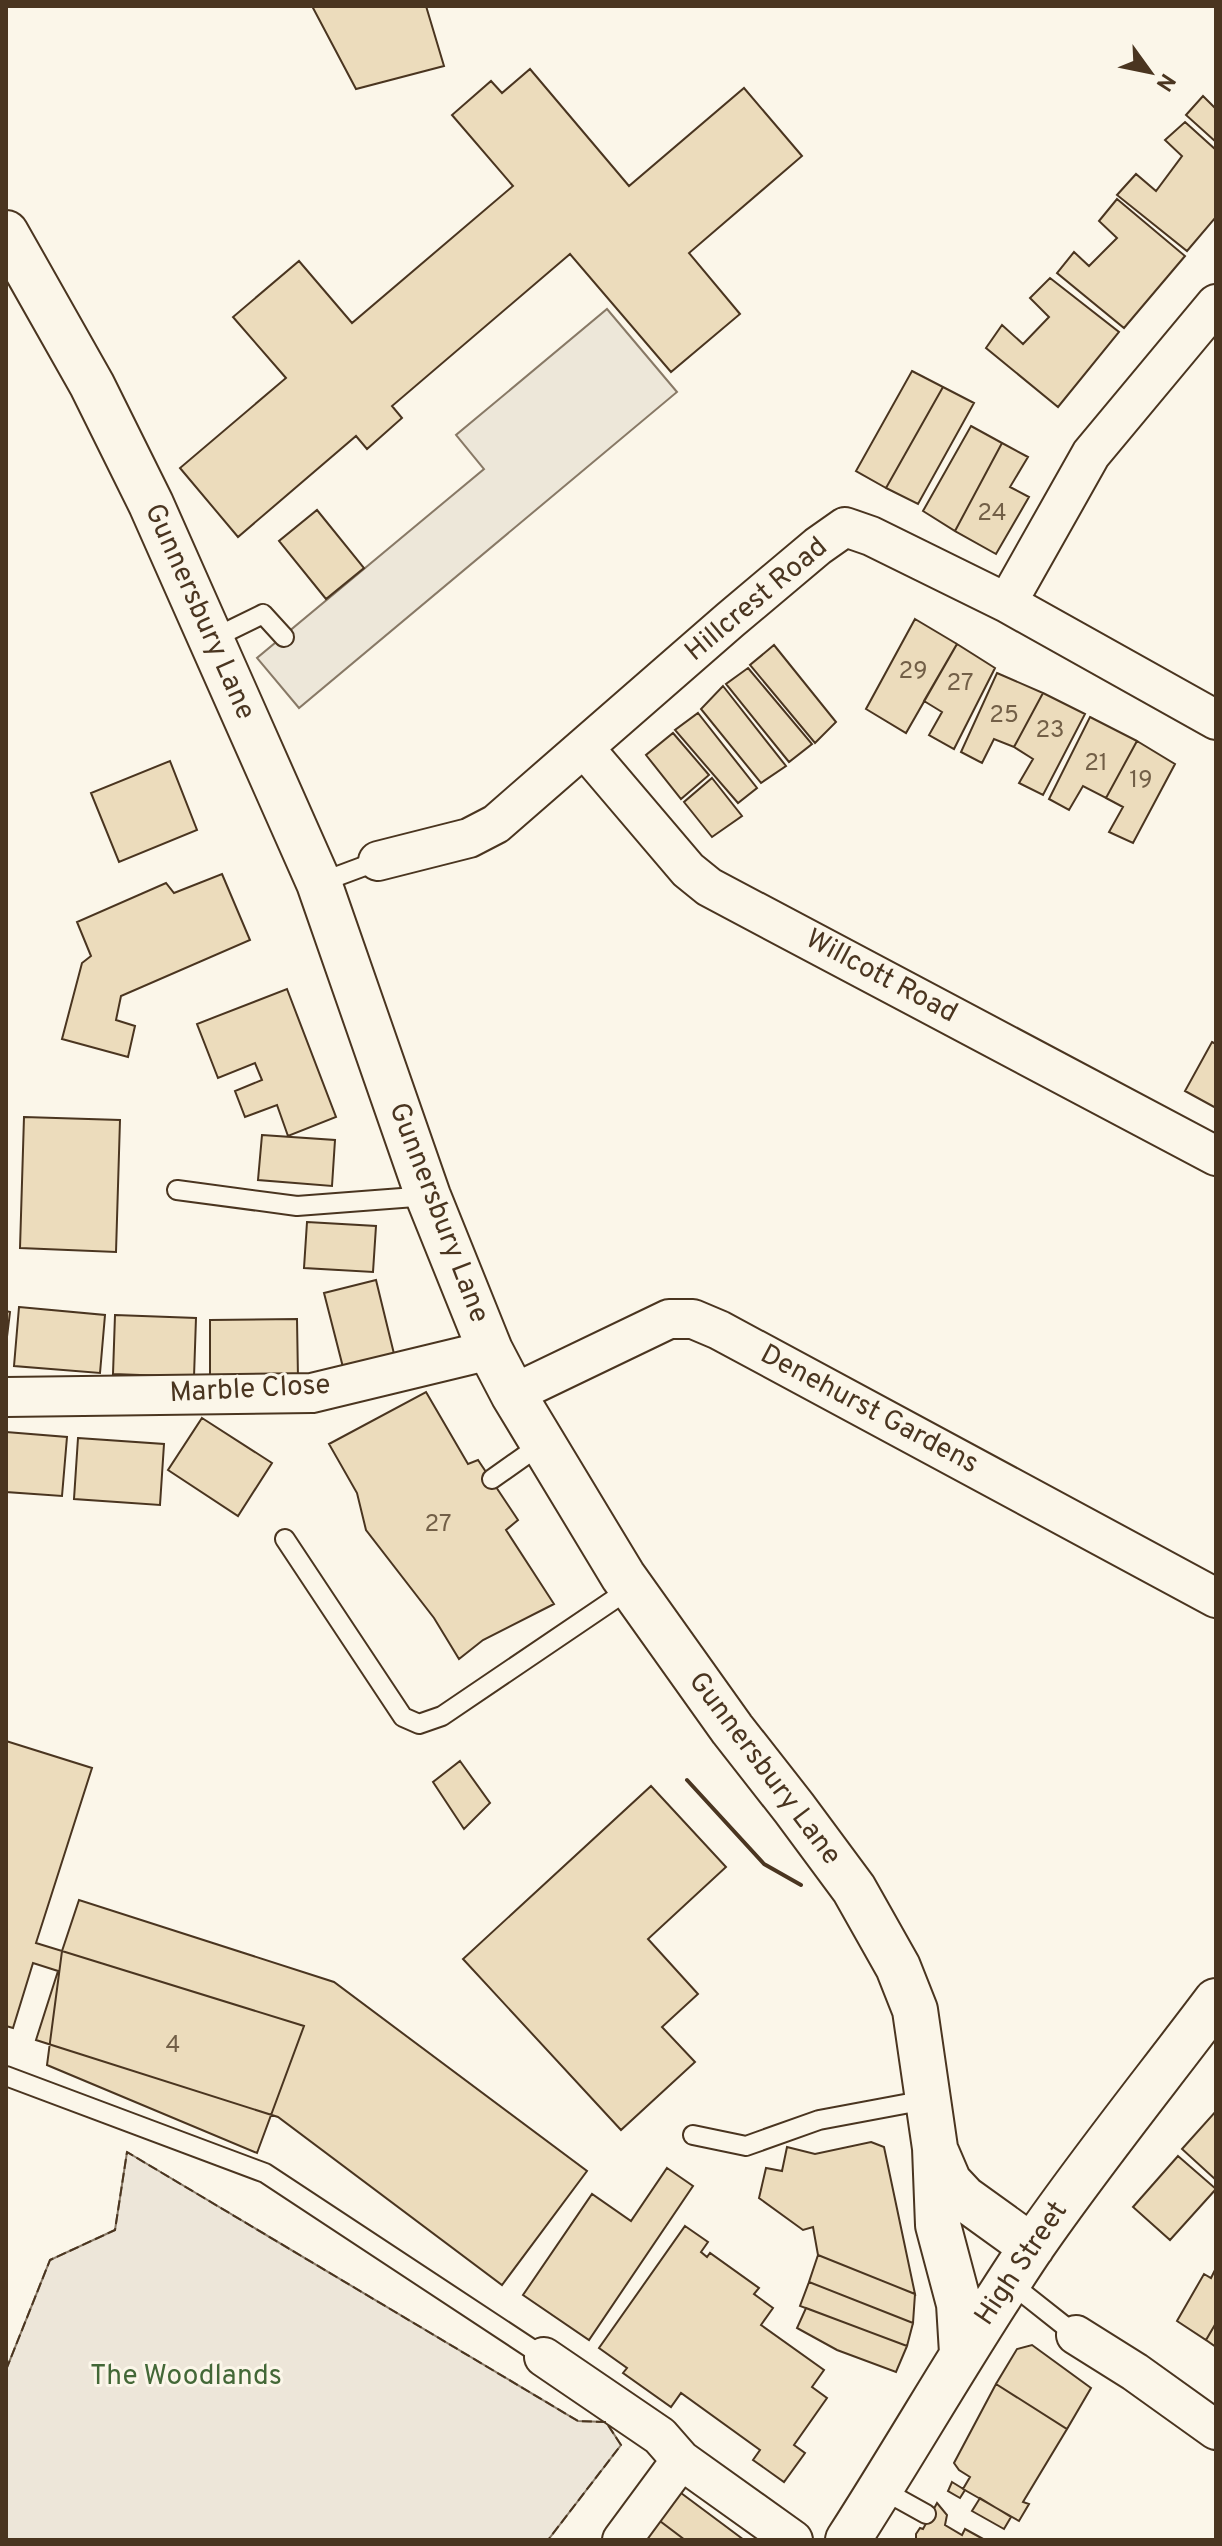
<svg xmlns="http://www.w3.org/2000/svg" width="1222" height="2546" font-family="Overpass,sans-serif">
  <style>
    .green { fill: #ede6d9; stroke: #887966; stroke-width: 2 }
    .parking { fill: #ede7d9; stroke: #887966; stroke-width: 2 }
    .building { fill: #ecdcbc; stroke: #4a3520; stroke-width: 2 }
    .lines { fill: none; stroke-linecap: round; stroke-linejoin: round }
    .service-casing { stroke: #4a3520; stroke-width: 22 }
    .minor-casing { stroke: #4a3520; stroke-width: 42 }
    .primary-casing { stroke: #4a3520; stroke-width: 48 }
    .service { stroke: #fbf6e9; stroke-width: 18 }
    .minor { stroke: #fbf6e9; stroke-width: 38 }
    .primary { stroke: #fbf6e9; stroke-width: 44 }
    .fence { stroke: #4a3520; stroke-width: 2; stroke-dasharray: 10 4; stroke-linecap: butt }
    .wall { stroke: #4a3520; stroke-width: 4 }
    .labels { text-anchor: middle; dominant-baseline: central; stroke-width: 6; stroke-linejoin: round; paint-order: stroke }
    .number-label { font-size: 24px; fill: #725f47 }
    .street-label { font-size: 28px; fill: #4a3520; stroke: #fbf6e9 }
    .park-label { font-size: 28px; fill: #436837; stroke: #fbf6e9 }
  </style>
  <rect width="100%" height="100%" fill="#fbf6e9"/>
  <!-- green -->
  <path class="green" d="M127,2152L578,2421L606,2422L621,2445L548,2540H6V2370L50,2260L115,2230Z"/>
  <!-- parking -->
  <path class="parking" d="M607,309L677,392L299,708L257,658L484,469L456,435Z"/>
  <!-- building -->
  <path class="building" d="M312,6H426L444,66L356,89Z
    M530,69L629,186L744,88L802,156L689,253L740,314L671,372L570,254L392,406L402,418L367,449L356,436L238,537L180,468L286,378L233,317L299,261L352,323L513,186L452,115L491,81L502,93Z
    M1203,96L1216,109V142L1186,115Z
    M1185,122L1216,150V217L1187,251L1117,195L1136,174L1156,191L1182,156L1165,140Z
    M1117,199L1185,256L1124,328L1057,273L1074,252L1089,266L1117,238L1099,221Z
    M1050,278L1119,332L1058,407L986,348L1002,325L1023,344L1049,317L1030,298Z
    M912,371L943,387L886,488L856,471Z
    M943,387L974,403L918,504L886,488Z
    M971,426L1002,443L955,531L923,511Z
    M1002,443L1028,457L1010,487L1029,497L996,554L955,531Z
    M317,510L364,568L326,599L279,541Z
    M915,619L957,644L906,733L866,709Z
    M957,644L995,668L954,749L929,735L942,712L924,701Z
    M774,645L836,722L815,743L750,665Z
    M748,668L812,744L789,762L726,684Z
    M997,673L1043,693L1014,747L994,739L982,763L961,752Z
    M723,686L786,766L761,783L701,709Z
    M1043,693L1085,714L1043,795L1019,783L1033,759L1014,747Z
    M698,713L757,788L738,803L675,730Z
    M1090,717L1137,741L1106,798L1083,786L1069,810L1049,799Z
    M673,733L709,775L681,799L646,755Z
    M1137,741L1175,764L1133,843L1109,832L1123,807L1106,798Z
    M170,761L197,830L119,862L91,793Z
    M712,778L742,816L712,837L684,802Z
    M222,874L250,940L121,996L116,1020L135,1026L128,1057L62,1039L82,963L91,956L77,922L166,883L174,893Z
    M287,989L336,1117L288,1136L277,1105L245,1117L235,1091L262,1080L255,1063L218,1078L197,1024Z
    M1212,1042L1216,1044V1108L1185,1091Z
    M24,1117L120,1120L116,1252L20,1248Z
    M262,1135L335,1140L332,1186L258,1180Z
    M307,1222L376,1226L373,1272L304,1268Z
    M376,1280L396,1362L345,1375L324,1293Z
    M19,1307L105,1315L100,1373L14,1366Z
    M6,1311L10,1312L6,1345Z
    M115,1315L196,1318L194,1377L113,1374Z
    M297,1319L298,1378H210V1320Z
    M426,1392L468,1464L478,1460L518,1520L506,1530L554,1604L483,1640L459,1659L434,1618L366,1530L357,1493L329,1444Z
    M202,1418L272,1463L238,1516L168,1470Z
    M6,1432L67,1437L62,1496L6,1492Z
    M78,1438L164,1444L160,1505L74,1499Z
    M6,1741L92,1768L36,1943L62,1951L79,1900L334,1982L587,2171L502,2285L278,2117L36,2040L58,1971L33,1963L13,2028L6,2026Z
    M460,1761L490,1803L464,1829L433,1782Z
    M651,1786L726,1867L648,1939L698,1994L662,2027L695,2062L621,2130L463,1959Z
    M62,1951L304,2026L257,2153L47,2065Z
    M1216,2111V2180L1182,2149Z
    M871,2142L884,2147L915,2294L818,2255L813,2227L803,2230L759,2198L766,2168L782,2171L787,2147L815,2154Z
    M1178,2156L1216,2189L1170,2240L1133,2207Z
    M667,2168L693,2186L589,2340L523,2295L592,2194L631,2221Z
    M685,2226L708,2242L701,2252L707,2257L710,2253L759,2288L754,2294L773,2308L761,2325L824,2370L812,2387L827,2398L794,2445L805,2453L784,2482L753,2460L760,2450L681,2393L671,2407L623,2373L627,2368L599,2348Z
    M818,2255L915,2294L913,2323L809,2282Z
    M1216,2268V2323L1206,2340L1177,2321L1204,2274L1211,2278Z
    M809,2282L913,2323L907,2346L800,2306Z
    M806,2308L907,2346L896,2372L837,2350L797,2328Z
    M1216,2323V2347L1206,2340Z
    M1032,2345L1091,2388L1067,2429L996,2384L1017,2349Z
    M996,2384L1067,2429L1023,2502L1029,2504L1019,2521L963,2489L970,2477L959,2470L954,2463Z
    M952,2482L965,2490L960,2498L948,2491Z
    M677,2490L744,2540H685L656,2518Z
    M980,2498L1011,2517L1004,2529L972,2511Z
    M937,2503L947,2515L945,2525L962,2535L965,2529L985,2540H916V2534L920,2528L923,2529Z
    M656,2518L685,2540H639Z"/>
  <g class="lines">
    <!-- service casing -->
    <g class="service-casing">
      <path id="service" d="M212,639L263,614L284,637
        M319,883L378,861
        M177,1190L297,1206L428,1196
        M492,1479L543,1443
        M285,1539L403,1717L419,1724L442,1716L631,1588
        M6,2076L265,2173L544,2357
        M693,2135L746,2146L819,2120L926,2100
        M1009,2282L1076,2335
        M881,2489L926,2514"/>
    </g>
    <!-- minor casing -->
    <g class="minor-casing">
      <path id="minor" d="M1007,603L1091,454L1216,304
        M585,749L688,870L709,887L1216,1156
        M378,861L469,838L496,824L730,620L818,546L845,527L871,536L1007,603L1216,720
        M513,1394L669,1319H693L719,1330L1216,1598
        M6,1397L312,1393L490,1350
        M1076,2335L1135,2372L1216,2430
        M544,2357L660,2436L681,2460L793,2540
        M622,2540L681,2460"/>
    </g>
    <!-- primary casing -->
    <g class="primary-casing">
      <path id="primary" d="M6,233L92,385L151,504L319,883L428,1196L490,1350L513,1394L623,1576L732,1729L794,1808L854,1889L898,1967L915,2010L935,2148L938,2225L959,2304L962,2353
        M937,2154L949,2182L964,2198L1032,2247
        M848,2540C911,2442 968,2341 1033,2245C1091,2161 1155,2082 1216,2001"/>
    </g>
    <!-- service -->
    <use href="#service" class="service"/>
    <!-- minor -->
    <use href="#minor" class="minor"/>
    <!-- primary -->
    <use href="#primary" class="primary"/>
    <!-- fence -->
    <path class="fence" d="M6,2370L50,2260L115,2230L127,2152L578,2421L606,2422L621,2445L548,2540"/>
    <!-- wall -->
    <path class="wall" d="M687,1780L764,1864L801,1885"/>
  </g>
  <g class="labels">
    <!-- number labels -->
    <g class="number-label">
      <text x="992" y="514">24</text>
      <text x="913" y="672">29</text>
      <text x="960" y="684">27</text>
      <text x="1004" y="716">25</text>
      <text x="1050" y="731">23</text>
      <text x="1096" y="764">21</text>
      <text x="1141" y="781">19</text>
      <text x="438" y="1525">27</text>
      <text x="173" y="2046">4</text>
    </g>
    <!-- street labels -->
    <g class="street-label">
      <text transform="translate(757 600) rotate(-40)">Hillcrest Road</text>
      <text transform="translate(199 612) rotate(66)">Gunnersbury Lane</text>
      <text transform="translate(881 977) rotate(28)">Willcott Road</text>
      <text transform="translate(438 1213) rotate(69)">Gunnersbury Lane</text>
      <text transform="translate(250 1390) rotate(-3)">Marble Close</text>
      <text transform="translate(869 1410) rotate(28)">Denehurst Gardens</text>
      <text transform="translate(764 1769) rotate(53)">Gunnersbury Lane</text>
      <text transform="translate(1022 2264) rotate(-56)">High Street</text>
    </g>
    <!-- park labels -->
    <g class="park-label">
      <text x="186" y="2377">The Woodlands</text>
    </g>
  </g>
  <!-- border -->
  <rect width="1222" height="2546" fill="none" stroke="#4a3520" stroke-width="16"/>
  <!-- north arrow -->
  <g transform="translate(1150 72) rotate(123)" stroke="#fbf6e9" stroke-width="6" paint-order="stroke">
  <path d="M0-6L14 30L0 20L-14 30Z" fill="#4a3520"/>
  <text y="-12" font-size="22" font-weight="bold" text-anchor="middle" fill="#4a3520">N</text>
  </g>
</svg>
